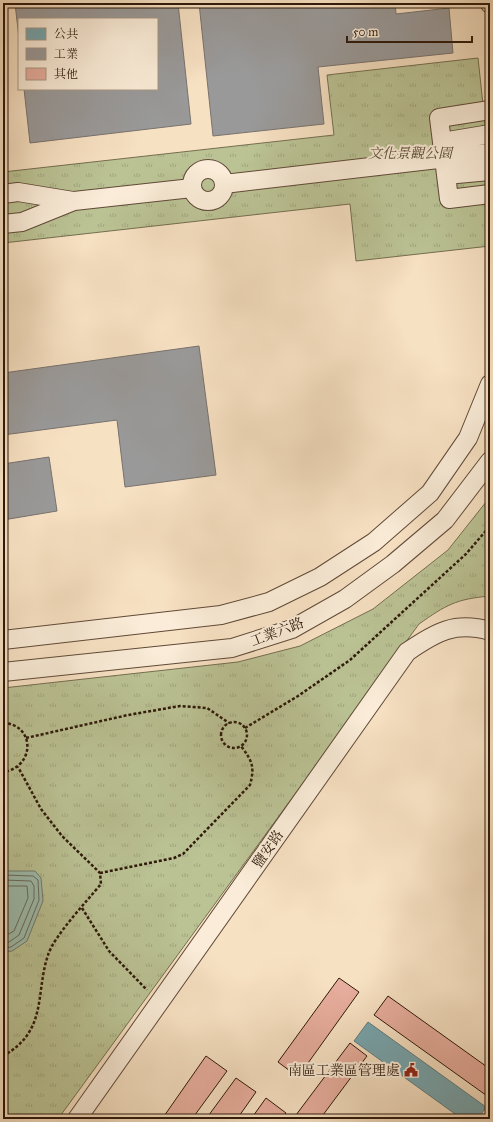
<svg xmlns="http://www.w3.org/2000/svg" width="493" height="1122" font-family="'IM FELL Great Primer','Noto Serif TC',serif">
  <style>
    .park { fill: url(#park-tufts); stroke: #746e4f }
    .water { fill: #9ebeaf; stroke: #717c6d }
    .public { fill: #76a5af; stroke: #607b7d }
    .industry { fill: #999; stroke: #79726e }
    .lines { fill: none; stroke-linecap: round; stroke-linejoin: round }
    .shore { stroke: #666b5c; stroke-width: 1 }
    .building { fill: #e7ad9d; stroke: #2d1809 }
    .minor-casing { stroke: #604a38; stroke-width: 20 }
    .path { stroke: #2d1809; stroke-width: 2.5; stroke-dasharray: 3 2; stroke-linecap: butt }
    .minor { stroke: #faecd8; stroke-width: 18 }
    .labels { text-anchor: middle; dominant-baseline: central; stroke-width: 4; stroke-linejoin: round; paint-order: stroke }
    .park-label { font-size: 14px; font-style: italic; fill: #584b33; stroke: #faecd8 }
    .street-label { font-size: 14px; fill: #2d1809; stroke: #faecd8 }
    .poi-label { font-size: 14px; fill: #2d1809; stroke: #faecd8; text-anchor: end }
  </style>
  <defs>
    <pattern id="park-tufts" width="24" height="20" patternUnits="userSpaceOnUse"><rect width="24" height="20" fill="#bbc395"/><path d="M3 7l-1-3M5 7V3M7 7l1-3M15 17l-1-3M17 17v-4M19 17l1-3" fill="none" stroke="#a1a77f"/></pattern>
  </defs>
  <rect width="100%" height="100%" fill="#f7e1c3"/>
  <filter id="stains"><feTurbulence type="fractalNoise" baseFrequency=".005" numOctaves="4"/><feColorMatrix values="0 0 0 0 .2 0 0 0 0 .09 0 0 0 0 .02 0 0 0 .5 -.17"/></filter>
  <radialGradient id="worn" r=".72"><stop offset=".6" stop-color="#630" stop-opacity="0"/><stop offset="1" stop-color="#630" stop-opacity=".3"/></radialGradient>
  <!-- park -->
  <path class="park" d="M478,58L490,169V246L356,261L350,204L3,243V172L334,135L327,75Z
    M490,497V596C456,599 446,605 419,624L58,1119H3V688L238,662L300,646L373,609L448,550Z"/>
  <!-- water -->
  <path class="water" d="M3,871H35L41,878L43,901L27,941L12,951L3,952Z"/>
  <!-- public -->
  <path class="public" d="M368,1022L486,1107L478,1119H462L354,1041Z"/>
  <!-- industry -->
  <path class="industry" d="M15,3H178L191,124L30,143L24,89H157V19H19V39Z
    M199,3H395L396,14L449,8L453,53L318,67L324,124L213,136Z
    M199,346L216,475L125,487L117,420L3,435V373Z
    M49,457L57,511L3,520V464Z"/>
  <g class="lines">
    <!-- shore -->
    <path class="shore" d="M3,875L33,876L38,880L39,900L24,938L11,947L3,948
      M3,880L31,881L34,886V899L19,935L9,942L3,943
      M3,886H27L28,898L14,931L3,937"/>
  </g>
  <!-- building -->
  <path class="building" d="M339,978L359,992L298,1077L278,1062Z
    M388,996L490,1069V1098L374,1015Z
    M350,1043L367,1056L320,1119H293Z
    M206,1056L227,1071L192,1119H162Z
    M236,1078L256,1092L237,1119H206Z
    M266,1098L286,1113L281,1119H251Z"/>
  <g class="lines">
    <!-- minor casing -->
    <g class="minor-casing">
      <path id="minor" d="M490,3V4
        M490,110L439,118L449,199L490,194
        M442,142L490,134
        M192 185a16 16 0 1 1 32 0a16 16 0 1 1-32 0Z
        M446,175L490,171
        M224,184L490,153
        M3,194L18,192L73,201
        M3,224L22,222L74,201L192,188
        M3,640L221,615L269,602L320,577L374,542L430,493L468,438L490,384
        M3,672L232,648L292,629L345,599L393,564L445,520L490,461
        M77,1119L407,652C436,632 455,621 490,631"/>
    </g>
    <!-- path -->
    <path class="path" d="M221 735a13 13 0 1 1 26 0a13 13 0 1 1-26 0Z
      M3,723C35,724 36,767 3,772
      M245,728L298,696L350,660L466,554L490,526
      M26,738L128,715L180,706L207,708L229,723
      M100,873L174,858L183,854L250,785C255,766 252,761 241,746
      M82,908L109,951L147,990
      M3,1056C48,1031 35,994 48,955C54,936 87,901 101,884L100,873L62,836L41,809L18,767"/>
    <!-- minor -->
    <use href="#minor" class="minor"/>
  </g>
  <!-- icons -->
  <defs>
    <g id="civic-bare" transform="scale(1.08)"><path d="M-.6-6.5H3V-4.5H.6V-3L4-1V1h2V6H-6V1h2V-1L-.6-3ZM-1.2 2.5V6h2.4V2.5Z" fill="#8f2418" stroke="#faecd8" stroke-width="2.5" paint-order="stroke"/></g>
  </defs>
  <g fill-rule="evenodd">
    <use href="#civic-bare" x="411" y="1070"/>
  </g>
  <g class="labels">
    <!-- park labels -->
    <g class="park-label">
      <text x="410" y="153">文化景觀公園</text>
    </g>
    <!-- street labels -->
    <g class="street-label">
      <text transform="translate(277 632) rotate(-21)">工業六路</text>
      <text transform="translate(268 849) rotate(-55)">鹽安路</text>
    </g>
    <!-- poi labels -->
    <g class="poi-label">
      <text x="400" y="1070">南區工業區管理處</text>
    </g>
  </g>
  <!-- margin -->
  <rect width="493" height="1122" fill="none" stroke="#f7e1c3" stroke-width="16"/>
  <rect x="4" y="4" width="485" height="1114" fill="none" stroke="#2d1809" stroke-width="2"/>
  <rect x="8" y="8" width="477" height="1106" fill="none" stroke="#2d1809"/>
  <!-- legend -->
  <rect x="18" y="18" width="140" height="72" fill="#faecd8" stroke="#a89785"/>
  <rect x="26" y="28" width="20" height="12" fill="#76a5af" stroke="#a89785"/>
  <text x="54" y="38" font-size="12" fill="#2d1809">公共</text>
  <rect x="26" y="48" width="20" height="12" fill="#999999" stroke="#a89785"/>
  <text x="54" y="58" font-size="12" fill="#2d1809">工業</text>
  <rect x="26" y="68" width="20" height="12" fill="#e7ad9d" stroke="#a89785"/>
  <text x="54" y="78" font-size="12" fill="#2d1809">其他</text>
  <!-- scale -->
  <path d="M347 36v6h125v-6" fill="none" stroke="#2d1809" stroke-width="2"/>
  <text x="353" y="36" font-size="12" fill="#2d1809" stroke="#faecd8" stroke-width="3" paint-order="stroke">50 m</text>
  <rect width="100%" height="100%" filter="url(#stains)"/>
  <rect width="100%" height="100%" fill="url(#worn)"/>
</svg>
